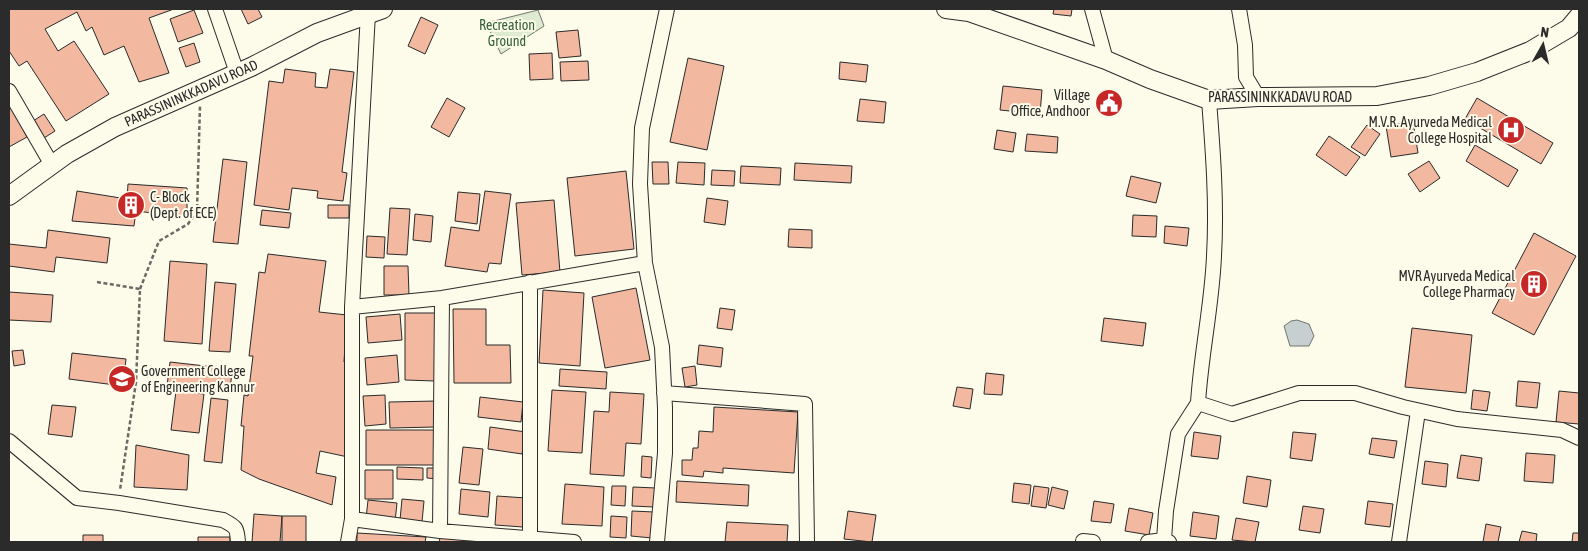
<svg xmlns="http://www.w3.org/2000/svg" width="1588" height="551" font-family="'Asap Condensed',sans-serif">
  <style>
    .green { fill: #deebd1; stroke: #74746e }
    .water { fill: #c7d0d0; stroke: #74746e }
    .building { fill: #f2b8a0; stroke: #2b2b2b }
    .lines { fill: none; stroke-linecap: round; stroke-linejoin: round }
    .minor-casing { stroke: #2b2b2b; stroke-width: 16 }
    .major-casing { stroke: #2b2b2b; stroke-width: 20 }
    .path { stroke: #6a6964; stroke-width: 2.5; stroke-dasharray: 4 2.5; stroke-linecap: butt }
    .minor { stroke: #fdfbea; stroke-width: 14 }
    .major { stroke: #fdfbea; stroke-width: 18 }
    .labels { text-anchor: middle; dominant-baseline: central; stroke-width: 4; stroke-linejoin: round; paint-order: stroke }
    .park-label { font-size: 14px; fill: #34623c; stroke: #fdfbea }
    .street-label { font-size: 14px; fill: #2b2b2b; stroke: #fdfbea }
    .poi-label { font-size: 14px; fill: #2b2b2b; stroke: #fdfbea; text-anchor: end }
  </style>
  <rect width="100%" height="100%" fill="#fdfbea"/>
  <!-- green -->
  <path class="green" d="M538,10L544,26L501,54L486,23Z"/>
  <!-- water -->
  <path class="water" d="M1297,320L1309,324L1314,336L1309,346H1290L1284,326L1291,321Z"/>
  <!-- building -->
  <path class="building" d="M9,9H174L149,18L169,73L139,82L124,46L104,55L92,27L86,31L77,12L45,29L58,51L74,41L109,94L66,121L27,61L19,66L9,51Z
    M241,9H258L262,17L248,24Z
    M1054,9H1072L1071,16L1053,14Z
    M194,10L203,33L178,42L170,19Z
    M421,17L438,25L425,54L408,46Z
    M578,30L581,56L559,58L556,32Z
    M194,43L200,62L186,67L179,48Z
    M552,53L553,79L530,80L529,54Z
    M688,58L724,66L707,150L670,142Z
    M588,61L589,80L561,81L560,62Z
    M840,62L868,65L866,82L839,79Z
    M285,69L316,73L315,87L327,88L330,69L354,72L342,172L347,173L343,201L317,198L318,191L292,188L289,210L254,205L269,81L283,83Z
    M1003,86L1042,90L1040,114L1000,110Z
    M447,98L465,108L449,137L431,127Z
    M1477,98L1553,143L1541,164L1465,119Z
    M860,99L886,102L884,123L857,121Z
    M9,102L27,137L9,147Z
    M44,114L55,131L44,138L33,121Z
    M1413,121L1418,153L1391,157L1386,126Z
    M1367,125L1380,134L1365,156L1351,147Z
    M997,130L1016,133L1013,152L994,149Z
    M1027,134L1058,137L1057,153L1025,151Z
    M1329,136L1360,157L1346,176L1316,155Z
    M1475,145L1518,170L1508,187L1466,161Z
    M223,159L247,162L238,244L213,242Z
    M1429,161L1440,178L1420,192L1408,174Z
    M652,162H668L669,184H653Z
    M678,162L705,163L704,185L676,183Z
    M795,163L852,166L851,183L794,180Z
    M741,166L781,168L780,185L740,183Z
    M712,170L735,171L734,186L711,185Z
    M626,171L634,249L575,256L567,178Z
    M1131,176L1161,183L1156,203L1126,196Z
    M128,184L187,188V217L136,211L134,226L72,221L77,191L127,199Z
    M485,191L511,194L501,264L489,263L487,272L445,266L451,227L479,231Z
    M458,192L480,194L477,224L455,221Z
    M707,198L728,201L725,225L704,222Z
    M554,200L560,272L522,275L516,203Z
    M328,205H349V218H328Z
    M390,208L410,209L407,255L387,254Z
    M262,210L291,213L289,228L260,225Z
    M415,214L433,216L431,242L413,240Z
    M1133,215L1157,216L1156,237L1132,236Z
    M1165,226L1189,228L1187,246L1164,243Z
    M789,229L812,230V248L788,247Z
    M48,230L110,238L107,263L56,257L54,272L9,266V244L46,248Z
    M1534,233L1576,256L1534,335L1492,313Z
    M367,236L385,237L384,258L366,257Z
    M268,254L326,261L319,312L347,315L344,362L349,363L348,457L320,451L316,473L336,477L332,505L259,479L241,470L244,426H241L244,395L248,396L253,356H249L259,272L265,273Z
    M170,261L207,264L202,344L164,341Z
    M384,266H408L409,295H384Z
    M215,282L236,284L230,352L209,351Z
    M636,288L650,360L605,368L592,297Z
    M543,290L584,293L580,366L539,363Z
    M9,292L53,295L51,322L9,320Z
    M720,308L735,310L732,330L717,328Z
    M453,309H486V345H510L511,383H454Z
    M405,313H435V381L405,380Z
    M400,314L402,340L368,343L366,317Z
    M1104,318L1146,323L1143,346L1101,341Z
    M1412,328L1472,335L1466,393L1405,387Z
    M699,345L723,348L721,367L697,364Z
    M23,350L25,364L14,366L12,351Z
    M72,353L126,359L123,386L69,379Z
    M397,355L399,382L367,385L365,358Z
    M170,362L232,369L230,393L167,386Z
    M695,366L697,385L685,387L682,368Z
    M560,369L607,372L606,389L559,386Z
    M986,373L1004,375L1002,395L984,394Z
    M1518,381L1540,383L1537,408L1516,406Z
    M957,387L973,389L970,409L953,406Z
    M552,390L586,392L582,453L548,451Z
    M1473,390L1490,392L1487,411L1471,409Z
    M176,391L204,394L199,433L171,430Z
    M1559,391L1579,393V424L1556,422Z
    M610,392L644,394L641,444L626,443L624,476L590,474L594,411L609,412Z
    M385,395L386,424L365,426L363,396Z
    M480,397L523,402L521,422L478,417Z
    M211,398L228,400L222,463L204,461Z
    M436,401V427L390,428L389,402Z
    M52,405L76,407L72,437L48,434Z
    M714,407L798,412L794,473L723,468V473L704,471L703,477L682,475V460H692L693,448H698L699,431L713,432Z
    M490,427L526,432L522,454L488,449Z
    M366,430H438V465H366Z
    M1194,432L1221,436L1218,459L1191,456Z
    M1293,432L1316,434L1312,461L1290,458Z
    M1372,438L1397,441L1394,458L1369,454Z
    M136,445L189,455L187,490L134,487Z
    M463,447L483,449L479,485L459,483Z
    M1526,453L1555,455L1553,483L1524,481Z
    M1461,455L1482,458L1479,481L1457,478Z
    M642,456L652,457L651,478L641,477Z
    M1425,461L1448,464L1446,487L1422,484Z
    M397,467L423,468V480L397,479Z
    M427,468H438V479L427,478Z
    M365,470H393V499H365Z
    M1247,476L1271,480L1267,507L1243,503Z
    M677,481L749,485L748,506L676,502Z
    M1014,483L1031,485L1029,504L1012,502Z
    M565,484L604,487L602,526L562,524Z
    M612,486H626L625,506L611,505Z
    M1034,486L1049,488L1046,508L1031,506Z
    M633,487L656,488L654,507L632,506Z
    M1052,487L1068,491L1064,509L1048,505Z
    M461,489L490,492L488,517L459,514Z
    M497,496L526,498L523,527L495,525Z
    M402,499L424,501L422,522L400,520Z
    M368,500L397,503L395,522L366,519Z
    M1094,501L1114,504L1111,523L1091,521Z
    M1368,501L1393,504L1390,527L1365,524Z
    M1303,506L1324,509L1320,533L1299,530Z
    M1129,508L1153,513L1149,535L1125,531Z
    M632,511L654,512L652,538L631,536Z
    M848,511L876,515L872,542L844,539Z
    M1193,512L1219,516L1216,539L1190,536Z
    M254,514L282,516L280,542H252Z
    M282,516H306V542H282Z
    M611,516L627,517L626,538L610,537Z
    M1236,518L1259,522L1255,542L1232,540Z
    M727,522L788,525L787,542H725Z
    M1486,524L1501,527L1498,542H1501H1483Z
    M1522,531L1537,534L1536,542H1519Z
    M357,533L426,537L425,542H357Z
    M1573,533H1579V542H1572Z
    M441,534L467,540V542H439Z
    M83,535H103V542H83Z
    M198,537H230V542H198Z"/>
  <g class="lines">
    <!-- minor casing -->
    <g class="minor-casing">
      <path id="minor" d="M215,9L237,73
        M1092,9L1106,60
        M1239,9L1245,45L1246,77L1258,97
        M9,91L52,165
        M1209,100C1213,152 1217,204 1214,256C1212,305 1201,354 1198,403L1232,414L1299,393H1355L1403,407L1457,419L1562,430L1579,438
        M352,307L442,298L645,263
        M664,393L805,404L807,542
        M9,441L77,498L119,503L223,520C236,527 237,527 238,542
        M352,519L440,531L574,542
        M440,531L442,298
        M530,539V282
        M1083,541L1093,542
        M348,542L352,519V307L368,13
        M657,542L665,453V408L662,347L645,263L640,184L642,128L667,9
        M1148,542L1164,540
        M1169,542L1164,540L1166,511L1178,434L1198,403
        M1399,542L1418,411"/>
    </g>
    <!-- major casing -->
    <g class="major-casing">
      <path id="major" d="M946,9L969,12L1106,60L1150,79L1209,100L1258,97L1377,96L1429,86L1477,72L1530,51L1569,28L1579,16
        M9,196L67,154L115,127L251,67L317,33L383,9"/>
    </g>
    <!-- path -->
    <path class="path" d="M97,282L140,289L136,382L120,490
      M140,289L159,241L188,224L197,211L200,106"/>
    <!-- minor -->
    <use href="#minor" class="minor"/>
    <!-- major -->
    <use href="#major" class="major"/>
  </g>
  <!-- icons -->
  <defs>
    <g id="civic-disc" transform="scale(1.4375)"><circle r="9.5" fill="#c62828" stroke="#fdfbea"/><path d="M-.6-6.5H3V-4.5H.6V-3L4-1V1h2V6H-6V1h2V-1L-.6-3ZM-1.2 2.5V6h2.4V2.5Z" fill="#fff"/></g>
    <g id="hospital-disc" transform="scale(1.4375)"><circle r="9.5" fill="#c62828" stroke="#fdfbea"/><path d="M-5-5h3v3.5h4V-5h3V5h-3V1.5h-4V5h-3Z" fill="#fff"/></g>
    <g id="building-disc" transform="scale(1.4375)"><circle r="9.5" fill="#c62828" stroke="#fdfbea"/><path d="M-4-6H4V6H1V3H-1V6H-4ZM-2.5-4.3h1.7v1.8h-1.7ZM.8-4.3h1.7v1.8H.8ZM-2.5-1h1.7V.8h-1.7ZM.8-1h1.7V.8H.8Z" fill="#fff"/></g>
    <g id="university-disc" transform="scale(1.4375)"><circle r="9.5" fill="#c62828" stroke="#fdfbea"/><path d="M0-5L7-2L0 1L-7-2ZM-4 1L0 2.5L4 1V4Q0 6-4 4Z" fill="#fff"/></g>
  </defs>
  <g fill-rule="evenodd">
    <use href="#civic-disc" x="1109" y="103"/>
    <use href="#hospital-disc" x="1511" y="130"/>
    <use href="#building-disc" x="131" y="205"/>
    <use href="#building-disc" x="1534" y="284"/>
    <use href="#university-disc" x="122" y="379"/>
  </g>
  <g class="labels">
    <!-- park labels -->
    <g class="park-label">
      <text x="507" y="25">Recreation<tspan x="507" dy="16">Ground</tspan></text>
    </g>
    <!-- street labels -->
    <g class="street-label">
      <text transform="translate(191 93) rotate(-24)">PARASSININKKADAVU ROAD</text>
      <text x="1280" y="97">PARASSININKKADAVU ROAD</text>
    </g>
    <!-- poi labels -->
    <g class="poi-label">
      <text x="1090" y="95">Village<tspan x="1090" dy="16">Office, Andhoor</tspan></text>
      <text x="1492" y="122">M.V.R. Ayurveda Medical<tspan x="1492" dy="16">College Hospital</tspan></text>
      <text x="150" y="197" text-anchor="start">C- Block<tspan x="150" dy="16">(Dept. of ECE)</tspan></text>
      <text x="1515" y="276">MVR Ayurveda Medical<tspan x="1515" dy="16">College Pharmacy</tspan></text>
      <text x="141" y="371" text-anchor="start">Government College<tspan x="141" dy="16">of Engineering Kannur</tspan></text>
    </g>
  </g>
  <!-- border -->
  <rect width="1588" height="551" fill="none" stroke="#2b2b2b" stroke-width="20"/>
  <!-- north arrow -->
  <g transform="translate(1543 45) rotate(8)" stroke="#fdfbea" stroke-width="4" paint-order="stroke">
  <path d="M0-4L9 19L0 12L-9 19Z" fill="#2b2b2b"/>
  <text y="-8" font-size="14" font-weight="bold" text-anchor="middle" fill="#2b2b2b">N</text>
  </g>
</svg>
